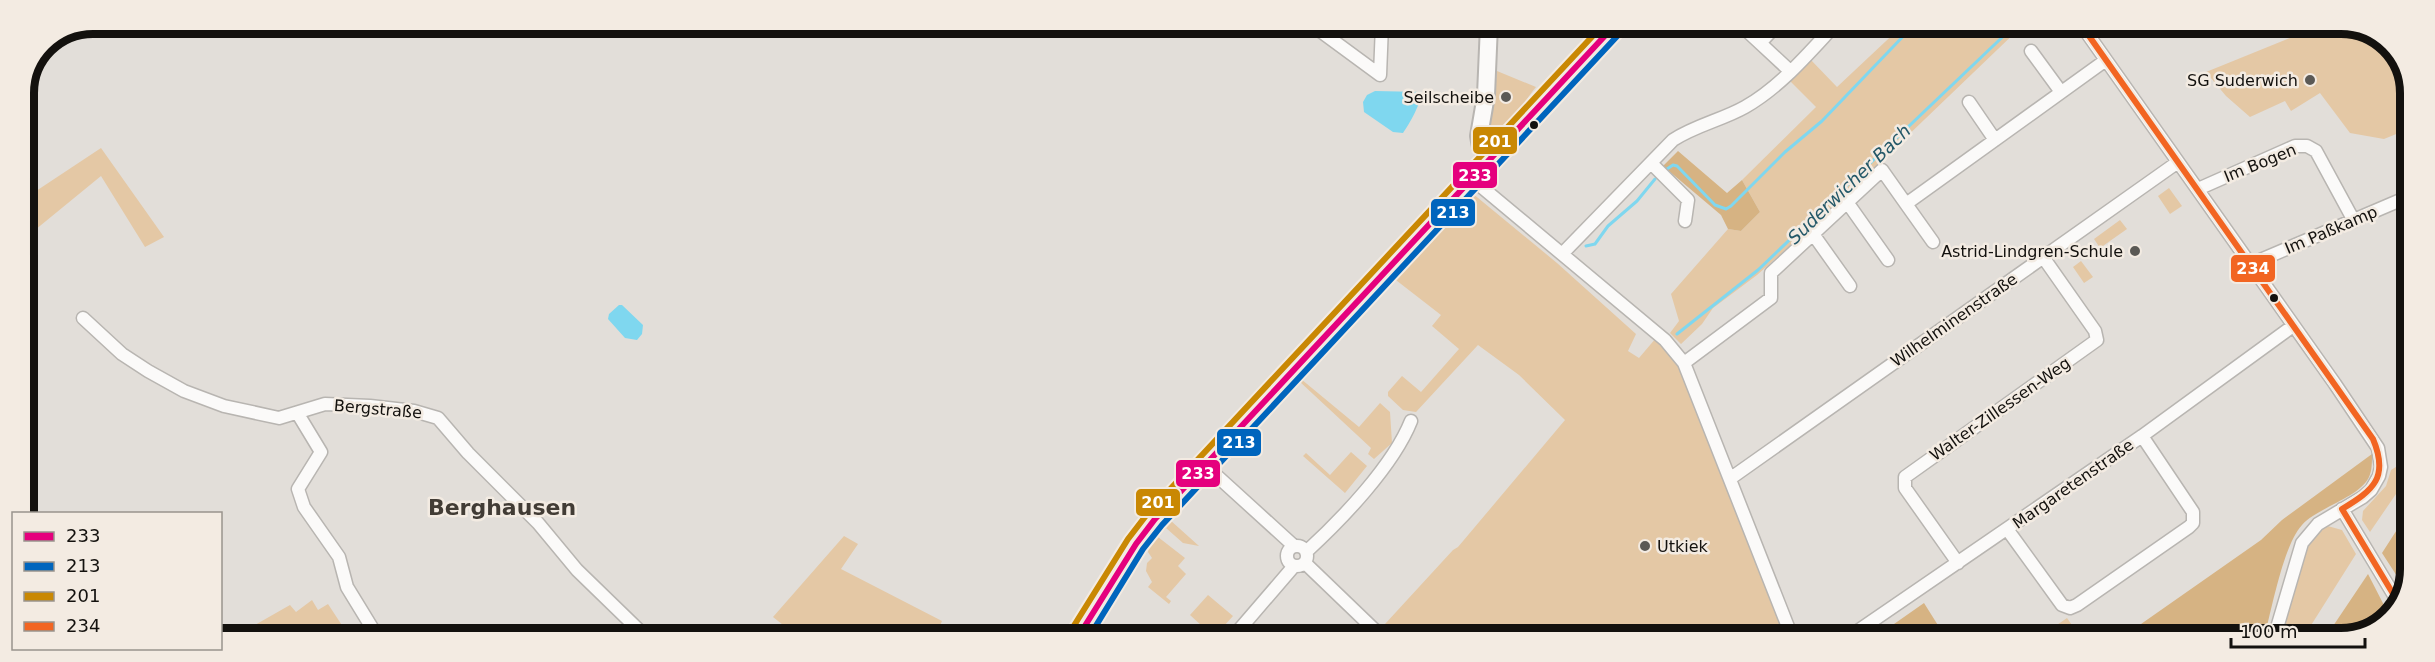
<svg xmlns="http://www.w3.org/2000/svg" width="2435" height="662" font-family="'DejaVu Sans',sans-serif">
  <style>
    .green { fill: #e4c8a5 }
    .forest { fill: #d6b383 }
    .water { fill: #7fd7ef }
    .lines { fill: none; stroke-linecap: round; stroke-linejoin: round }
    .stream { stroke: #7fd7ef; stroke-width: 3 }
    .minor-casing { stroke: #b8b5b1; stroke-width: 15 }
    .major-casing { stroke: #b8b5b1; stroke-width: 20 }
    .minor { stroke: #fbfaf9; stroke-width: 12 }
    .major { stroke: #fbfaf9; stroke-width: 16 }
    .bus-1-casing { stroke: #f3ebe2; stroke-width: 10 }
    .bus-2-casing { stroke: #f3ebe2; stroke-width: 10 }
    .bus-3-casing { stroke: #f3ebe2; stroke-width: 10 }
    .bus-4-casing { stroke: #f3ebe2; stroke-width: 10 }
    .bus-1 { stroke: #e5007d; stroke-width: 6 }
    .bus-2 { stroke: #0065bd; stroke-width: 6 }
    .bus-3 { stroke: #c98803; stroke-width: 6 }
    .bus-4 { stroke: #f26522; stroke-width: 6 }
    .poi-dot { fill: #5b5955; stroke: #f3ebe2; stroke-width: 2 }
    .bus-dot { fill: #13110e; stroke: #f3ebe2; stroke-width: 2 }
    .labels { text-anchor: middle; dominant-baseline: central; stroke-width: 5; stroke-linejoin: round; paint-order: stroke }
    .poi-label { font-size: 16px; fill: #13110e; stroke: #f3ebe2; text-anchor: end }
    .street-label { font-size: 16px; fill: #13110e; stroke: #f3ebe2 }
    .water-label { font-size: 18px; font-style: italic; fill: #245868; stroke: #f3ebe2 }
    .district-label { font-size: 22px; font-weight: bold; fill: #423c35; stroke: #f3ebe2 }
    .rim { fill: none; stroke: #13110e; stroke-width: 8 }
    .line-badge { stroke: #f3ebe2; stroke-width: 2 }
    .badge-label { font-size: 16px; text-anchor: middle; font-weight: bold; fill: #fff }
  </style>
  <rect width="100%" height="100%" fill="#e2ded9"/>
  <!-- green -->
  <path class="green" d="M1902,26H2022L1827,213L1757,275L1713,308L1702,324L1681,344L1670,333L1679,321L1671,294L1728,229L1741,231L1760,212L1742,180L1816,107L1789,80L1810,59L1837,87Z
    M2306,26H2359L2394,48L2411,89V128L2384,139L2350,133L2320,93L2291,111L2285,101L2250,117L2226,96L2206,72L2307,31Z
    M1497,71L1536,87C1523,102 1512,128 1492,135L1490,131Z
    M101,148L164,237L145,247L101,176L24,239V199Z
    M2169,188L2182,206L2170,214L2158,196Z
    M1472,193L1557,263L1636,334L1628,351L1639,358L1656,338L1682,367L1788,637H1399L1385,624L1453,550L1458,547L1565,420L1519,375L1478,345L1416,412L1403,410L1388,396V392L1402,376L1421,392L1459,349L1432,326L1441,315L1392,277Z
    M2120,220L2127,229L2100,248L2094,239Z
    M2081,261L2093,277L2084,283L2073,267Z
    M1301,379L1359,427L1380,403L1390,412L1392,443L1374,459L1368,454L1371,448L1299,381Z
    M1351,452L1367,466L1345,493L1303,456L1306,453L1330,475Z
    M2409,454V475L2370,532L2362,520L2363,511L2386,486L2391,470L2404,462Z
    M1170,520L1199,546L1183,543L1166,528L1158,537L1185,558L1178,566L1186,574L1166,597L1171,601L1169,604L1148,587L1152,582L1146,571L1147,563L1152,558L1148,552L1149,546Z
    M2324,525L2342,530L2356,554L2303,638H2279L2306,544Z
    M844,536L858,544L841,569L942,621L935,637L797,636L773,617Z
    M1208,595L1233,616L1214,637L1190,615Z
    M312,600L318,610L328,604L349,636H248L246,630L290,605L296,612Z
    M2067,618L2081,638H2057L2051,629Z"/>
  <!-- forest -->
  <path class="forest" d="M1678,151L1727,193L1742,180L1760,212L1741,231L1728,229L1721,215L1663,166Z
    M2372,454C2372,462 2372,471 2369,477C2359,498 2318,507 2302,525C2283,546 2272,609 2264,638H2121L2261,540L2282,520Z
    M2409,511V586L2406,590L2382,553Z
    M2368,574L2389,615L2384,623L2342,638H2325Z
    M1924,603L1946,638H1874Z
    M240,625L248,636H221Z"/>
  <!-- water -->
  <path class="water" d="M1375,91L1422,92C1422,101 1409,125 1403,133L1393,132L1364,112L1363,102L1367,95Z
    M619,305H622L643,325L642,334L637,340L625,338L608,319L609,314Z"/>
  <g class="lines">
    <!-- stream -->
    <path class="stream" d="M1667,169L1673,165L1677,166L1715,205L1726,209L1731,206L1785,152L1822,121L1913,26
      M1586,246L1595,244L1608,226L1637,201L1655,179
      M1677,334L1758,270L2014,26
      M449,632L460,636"/>
    <!-- minor casing -->
    <g class="minor-casing">
      <path id="minor" d="M1312,25L1380,75
        M1750,26L1746,30L1760,43
        M1776,26L1760,43L1790,71
        M2082,26L2335,384L2378,448L2381,467L2379,476L2371,490L2363,497L2318,524L2302,543L2274,638
        M2031,51L2061,92
        M1380,75L1382,25
        M1969,102L1995,140
        M1489,159L1614,26
        M1651,163L1688,200L1685,221
        M1472,179L1665,340L1684,363L1792,637
        M2198,189L2295,146H2307L2316,151L2354,221
        M1847,202L1888,260
        M1906,204L1933,242
        M1813,234L1850,286
        M1562,254L1673,140C1696,125 1722,120 1745,107C1780,87 1807,55 1834,26
        M2251,264L2410,196
        M83,318L122,354L148,371L184,391L224,406L279,418L325,404L370,406L414,411L438,418L468,453L538,523L577,570L645,636
        M1684,363L1771,298V273L1882,170L1906,204L2106,60
        M298,414L321,452L298,489L304,507L339,557L347,587L377,636
        M1206,466L1294,546
        M1731,478L2178,162
        M2342,509L2398,602
        M2007,529L2062,605L2070,608L2077,605L2189,527L2193,523V512L2142,436
        M1287 556a10 10 0 1 1 20 0a10 10 0 1 1-20 0Z
        M1306,552C1342,519 1393,466 1411,421
        M1305,563L1382,637
        M1958,563L1905,488V477L2097,340L2095,331L2043,257
        M1233,637L1294,566
        M1849,637L2142,436L2293,326"/>
    </g>
    <!-- major casing -->
    <g class="major-casing">
      <path id="major" d="M1078,637L1136,544L1155,519L1489,159L1481,147L1479,136L1486,95L1489,25"/>
    </g>
    <!-- minor -->
    <use href="#minor" class="minor"/>
    <!-- major -->
    <use href="#major" class="major"/>
    <!-- bus-1 casing -->
    <g class="bus-1-casing">
      <path id="bus-1" d="M1078,637L1136,544L1155,519L1614,26"/>
    </g>
    <!-- bus-2 casing -->
    <g class="bus-2-casing">
      <path id="bus-2" d="M1089,637L1143,549L1162,525L1621,32"/>
    </g>
    <!-- bus-3 casing -->
    <g class="bus-3-casing">
      <path id="bus-3" d="M1070,632L1128,539L1148,513L1602,26"/>
    </g>
    <!-- bus-4 casing -->
    <g class="bus-4-casing">
      <path id="bus-4" d="M2082,26L2373,439C2389,477 2374,490 2342,509
        M2342,509L2398,602"/>
    </g>
    <!-- bus-1 -->
    <use href="#bus-1" class="bus-1"/>
    <!-- bus-2 -->
    <use href="#bus-2" class="bus-2"/>
    <!-- bus-3 -->
    <use href="#bus-3" class="bus-3"/>
    <!-- bus-4 -->
    <use href="#bus-4" class="bus-4"/>
  </g>
  <!-- markers -->
  <g class="poi-dot">
    <circle cx="2310" cy="80" r="6"/>
    <circle cx="1506" cy="97" r="6"/>
    <circle cx="2135" cy="251" r="6"/>
    <circle cx="1645" cy="546" r="6"/>
  </g>
  <g class="bus-dot">
    <circle cx="1534" cy="125" r="5"/>
    <circle cx="2274" cy="298" r="5"/>
  </g>
  <g class="labels">
    <!-- poi labels -->
    <g class="poi-label">
      <text x="2298" y="80">SG Suderwich</text>
      <text x="1494" y="97">Seilscheibe</text>
      <text x="2123" y="251">Astrid-Lindgren-Schule</text>
      <text x="1657" y="546" text-anchor="start">Utkiek</text>
    </g>
    <!-- street labels -->
    <g class="street-label">
      <text transform="translate(2260 163) rotate(-22)">Im Bogen</text>
      <text transform="translate(2331 230) rotate(-23)">Im Paßkamp</text>
      <text transform="translate(1954 320) rotate(-35)">Wilhelminenstraße</text>
      <text transform="translate(378 409) rotate(5)">Bergstraße</text>
      <text transform="translate(2000 409) rotate(-35)">Walter-Zillessen-Weg</text>
      <text transform="translate(2073 484) rotate(-35)">Margaretenstraße</text>
    </g>
    <!-- water labels -->
    <g class="water-label">
      <text transform="translate(1849 184) rotate(-44)">Suderwicher Bach</text>
    </g>
    <!-- district labels -->
    <g class="district-label">
      <text x="502" y="507">Berghausen</text>
    </g>
  </g>
  <!-- crop -->
  <path d="M0 0H2435V662H0ZM93 34H2341A59 59 0 0 1 2400 93V569A59 59 0 0 1 2341 628H93A59 59 0 0 1 34 569V93A59 59 0 0 1 93 34Z" fill="#f3ebe2" fill-rule="evenodd"/>
  <path class="rim" d="M93 34H2341A59 59 0 0 1 2400 93V569A59 59 0 0 1 2341 628H93A59 59 0 0 1 34 569V93A59 59 0 0 1 93 34Z"/>
  <g class="line-badge">
    <rect x="1472" y="126" width="46" height="29" rx="6" fill="#c98803"/>
    <rect x="1452" y="161" width="46" height="28" rx="6" fill="#e5007d"/>
    <rect x="1430" y="198" width="46" height="29" rx="6" fill="#0065bd"/>
    <rect x="2230" y="254" width="46" height="29" rx="6" fill="#f26522"/>
    <rect x="1216" y="428" width="46" height="29" rx="6" fill="#0065bd"/>
    <rect x="1175" y="459" width="46" height="29" rx="6" fill="#e5007d"/>
    <rect x="1135" y="488" width="46" height="29" rx="6" fill="#c98803"/>
  </g>
  <g class="badge-label">
    <text x="1495" y="147">201</text>
    <text x="1475" y="181">233</text>
    <text x="1453" y="218">213</text>
    <text x="2253" y="274">234</text>
    <text x="1239" y="448">213</text>
    <text x="1198" y="479">233</text>
    <text x="1158" y="508">201</text>
  </g>
  <!-- legend -->
  <rect x="12" y="512" width="210" height="138" fill="#f3ebe2" stroke="#99948d" stroke-width="1.5"/>
  <rect x="24" y="532" width="30" height="9" fill="#e5007d" stroke="#99948d" stroke-width="1.5"/>
  <text x="66" y="542" font-size="18" fill="#13110e">233</text>
  <rect x="24" y="562" width="30" height="9" fill="#0065bd" stroke="#99948d" stroke-width="1.5"/>
  <text x="66" y="572" font-size="18" fill="#13110e">213</text>
  <rect x="24" y="592" width="30" height="9" fill="#c98803" stroke="#99948d" stroke-width="1.5"/>
  <text x="66" y="602" font-size="18" fill="#13110e">201</text>
  <rect x="24" y="622" width="30" height="9" fill="#f26522" stroke="#99948d" stroke-width="1.5"/>
  <text x="66" y="632" font-size="18" fill="#13110e">234</text>
  <!-- scale -->
  <path d="M2231 638v9h134v-9" fill="none" stroke="#13110e" stroke-width="3"/>
  <text x="2240" y="638" font-size="18" fill="#13110e" stroke="#f3ebe2" stroke-width="4.5" paint-order="stroke">100 m</text>
</svg>
